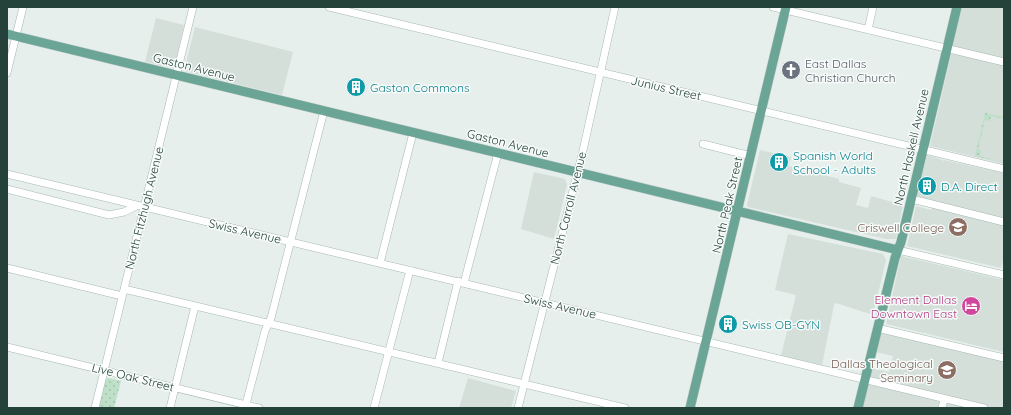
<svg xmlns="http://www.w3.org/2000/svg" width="1011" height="415" font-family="Quicksand,sans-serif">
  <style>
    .built { fill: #d4dfda }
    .grass { fill: url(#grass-dots) }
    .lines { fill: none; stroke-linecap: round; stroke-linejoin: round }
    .minor-casing { stroke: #a8b8b2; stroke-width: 8 }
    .major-casing { stroke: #c2cac8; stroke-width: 10 }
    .minor { stroke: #fff; stroke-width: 7 }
    .major { stroke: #6aa596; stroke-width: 9 }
    .labels { text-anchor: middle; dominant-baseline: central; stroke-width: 3; stroke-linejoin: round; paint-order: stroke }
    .worship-label { font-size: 12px; fill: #5b616d; stroke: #f7fbf9; text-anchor: start }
    .street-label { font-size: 12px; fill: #24423a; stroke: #f7fbf9 }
    .culture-label { font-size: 12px; fill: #0d838f; stroke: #f7fbf9; text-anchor: start }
    .education-label { font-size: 12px; fill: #785e54; stroke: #f7fbf9; text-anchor: end }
    .hotel-label { font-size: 12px; fill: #b23c85; stroke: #f7fbf9; text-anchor: end }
  </style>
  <defs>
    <pattern id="grass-dots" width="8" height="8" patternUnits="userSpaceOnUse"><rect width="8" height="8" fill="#bfe0c8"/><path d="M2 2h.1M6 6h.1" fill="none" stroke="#a4c1ad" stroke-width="1.8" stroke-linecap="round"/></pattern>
  </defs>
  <rect width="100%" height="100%" fill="#e6efeb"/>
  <!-- built -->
  <path class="built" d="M962,7H1004V164L930,146Z
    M156,18L184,25L174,68L145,62Z
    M195,27L293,52L282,95L184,71Z
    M760,150L791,157L789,166L839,179V182L861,188L856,205L868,208L871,196L903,205L896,239H886L748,207L747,205Z
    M927,155L943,160V162L944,160L1004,173V257L1001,268L907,246L916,206L931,210L933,203L916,198Z
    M534,172L565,179L567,185L554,239L521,229Z
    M788,234L883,254L886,260L873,315L836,303L834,305L822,365L781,356L796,295L775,290Z
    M901,256L1004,280V352L886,324Z
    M881,333L1004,360V408H862L870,368L889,372L893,356L875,352Z
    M468,378L516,391L511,408H459Z"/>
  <!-- grass -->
  <path class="grass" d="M985,113L1004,117V119L991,116L990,121L985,120L978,149L981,150L980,156L1004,163L975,156Z
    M109,378L121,381L114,408H98L106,379Z"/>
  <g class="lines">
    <!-- minor casing -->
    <g class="minor-casing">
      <path id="minor" d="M329,7L1004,169
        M773,7L1004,62
        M868,30L873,7
        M7,73L23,7
        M703,144L751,156
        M7,174L984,408
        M7,189L109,215L124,212L136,206
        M912,199L1004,222
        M898,250L1004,275
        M380,263L413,133
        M7,268L122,296
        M464,283L498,153
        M124,289L625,408
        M877,328L1004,358
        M7,347L259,408
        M438,363L458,281
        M95,408L193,7
        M170,408L195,306
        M245,408L265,331L271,318L324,111
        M374,408L410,270
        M518,408L582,155L615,7
        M942,408L944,399"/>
    </g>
    <!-- major casing -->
    <g class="major-casing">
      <path id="major" d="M7,34L898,250
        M690,408L786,7
        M858,408L895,258L901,242L957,7"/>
    </g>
    <!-- minor -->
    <use href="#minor" class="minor"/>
    <!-- major -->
    <use href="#major" class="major"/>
  </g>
  <!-- icons -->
  <defs>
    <g id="church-disc" transform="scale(1)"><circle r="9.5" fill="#6b7280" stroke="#f7fbf9"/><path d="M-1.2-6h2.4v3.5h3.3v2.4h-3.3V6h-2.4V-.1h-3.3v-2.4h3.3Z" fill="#fff"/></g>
    <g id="building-disc" transform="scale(1)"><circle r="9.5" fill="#0f9aa8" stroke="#f7fbf9"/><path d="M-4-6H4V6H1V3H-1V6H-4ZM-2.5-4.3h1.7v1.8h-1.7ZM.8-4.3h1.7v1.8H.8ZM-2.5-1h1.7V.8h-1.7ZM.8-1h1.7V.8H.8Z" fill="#fff"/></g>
    <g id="university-disc" transform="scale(1)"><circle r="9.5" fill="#8d6e63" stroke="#f7fbf9"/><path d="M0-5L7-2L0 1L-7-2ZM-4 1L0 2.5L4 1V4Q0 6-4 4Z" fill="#fff"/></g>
    <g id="hotel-disc" transform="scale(1)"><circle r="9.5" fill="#d1479c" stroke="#f7fbf9"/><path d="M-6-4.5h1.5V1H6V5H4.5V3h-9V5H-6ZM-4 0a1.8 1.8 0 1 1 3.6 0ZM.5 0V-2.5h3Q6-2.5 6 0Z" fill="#fff"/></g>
  </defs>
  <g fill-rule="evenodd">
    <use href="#church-disc" x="791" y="70"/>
    <use href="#building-disc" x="356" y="87"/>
    <use href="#building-disc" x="779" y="162"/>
    <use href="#building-disc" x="927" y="186"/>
    <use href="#university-disc" x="958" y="227"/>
    <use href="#hotel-disc" x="971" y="306"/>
    <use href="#building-disc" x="728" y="324"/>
    <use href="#university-disc" x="947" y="370"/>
  </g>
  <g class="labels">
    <!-- worship labels -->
    <g class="worship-label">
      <text x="805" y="63">East Dallas<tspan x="805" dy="14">Christian Church</tspan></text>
    </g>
    <!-- street labels -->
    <g class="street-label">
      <text transform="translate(194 67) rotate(14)">Gaston Avenue</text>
      <text transform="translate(666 88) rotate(13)">Junius Street</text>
      <text transform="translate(508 143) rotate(14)">Gaston Avenue</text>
      <text transform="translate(911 147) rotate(-77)">North Haskell Avenue</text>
      <text transform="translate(727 205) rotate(-77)">North Peak Street</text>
      <text transform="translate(144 208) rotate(-76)">North Fitzhugh Avenue</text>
      <text transform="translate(568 208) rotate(-76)">North Carroll Avenue</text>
      <text transform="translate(245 231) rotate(13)">Swiss Avenue</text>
      <text transform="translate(560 306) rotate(13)">Swiss Avenue</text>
      <text transform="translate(133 377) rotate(14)">Live Oak Street</text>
    </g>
    <!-- culture labels -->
    <g class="culture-label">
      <text x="370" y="87">Gaston Commons</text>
      <text x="793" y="155">Spanish World<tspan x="793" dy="14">School - Adults</tspan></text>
      <text x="941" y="186">D.A. Direct</text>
      <text x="742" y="324">Swiss OB-GYN</text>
    </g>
    <!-- education labels -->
    <g class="education-label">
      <text x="944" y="227">Criswell College</text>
      <text x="933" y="363">Dallas Theological<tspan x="933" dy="14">Seminary</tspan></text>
    </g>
    <!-- hotel labels -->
    <g class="hotel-label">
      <text x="957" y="299">Element Dallas<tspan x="957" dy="14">Downtown East</tspan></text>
    </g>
  </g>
  <!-- border -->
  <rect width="1011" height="415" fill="none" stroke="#24423a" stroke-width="16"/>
</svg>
